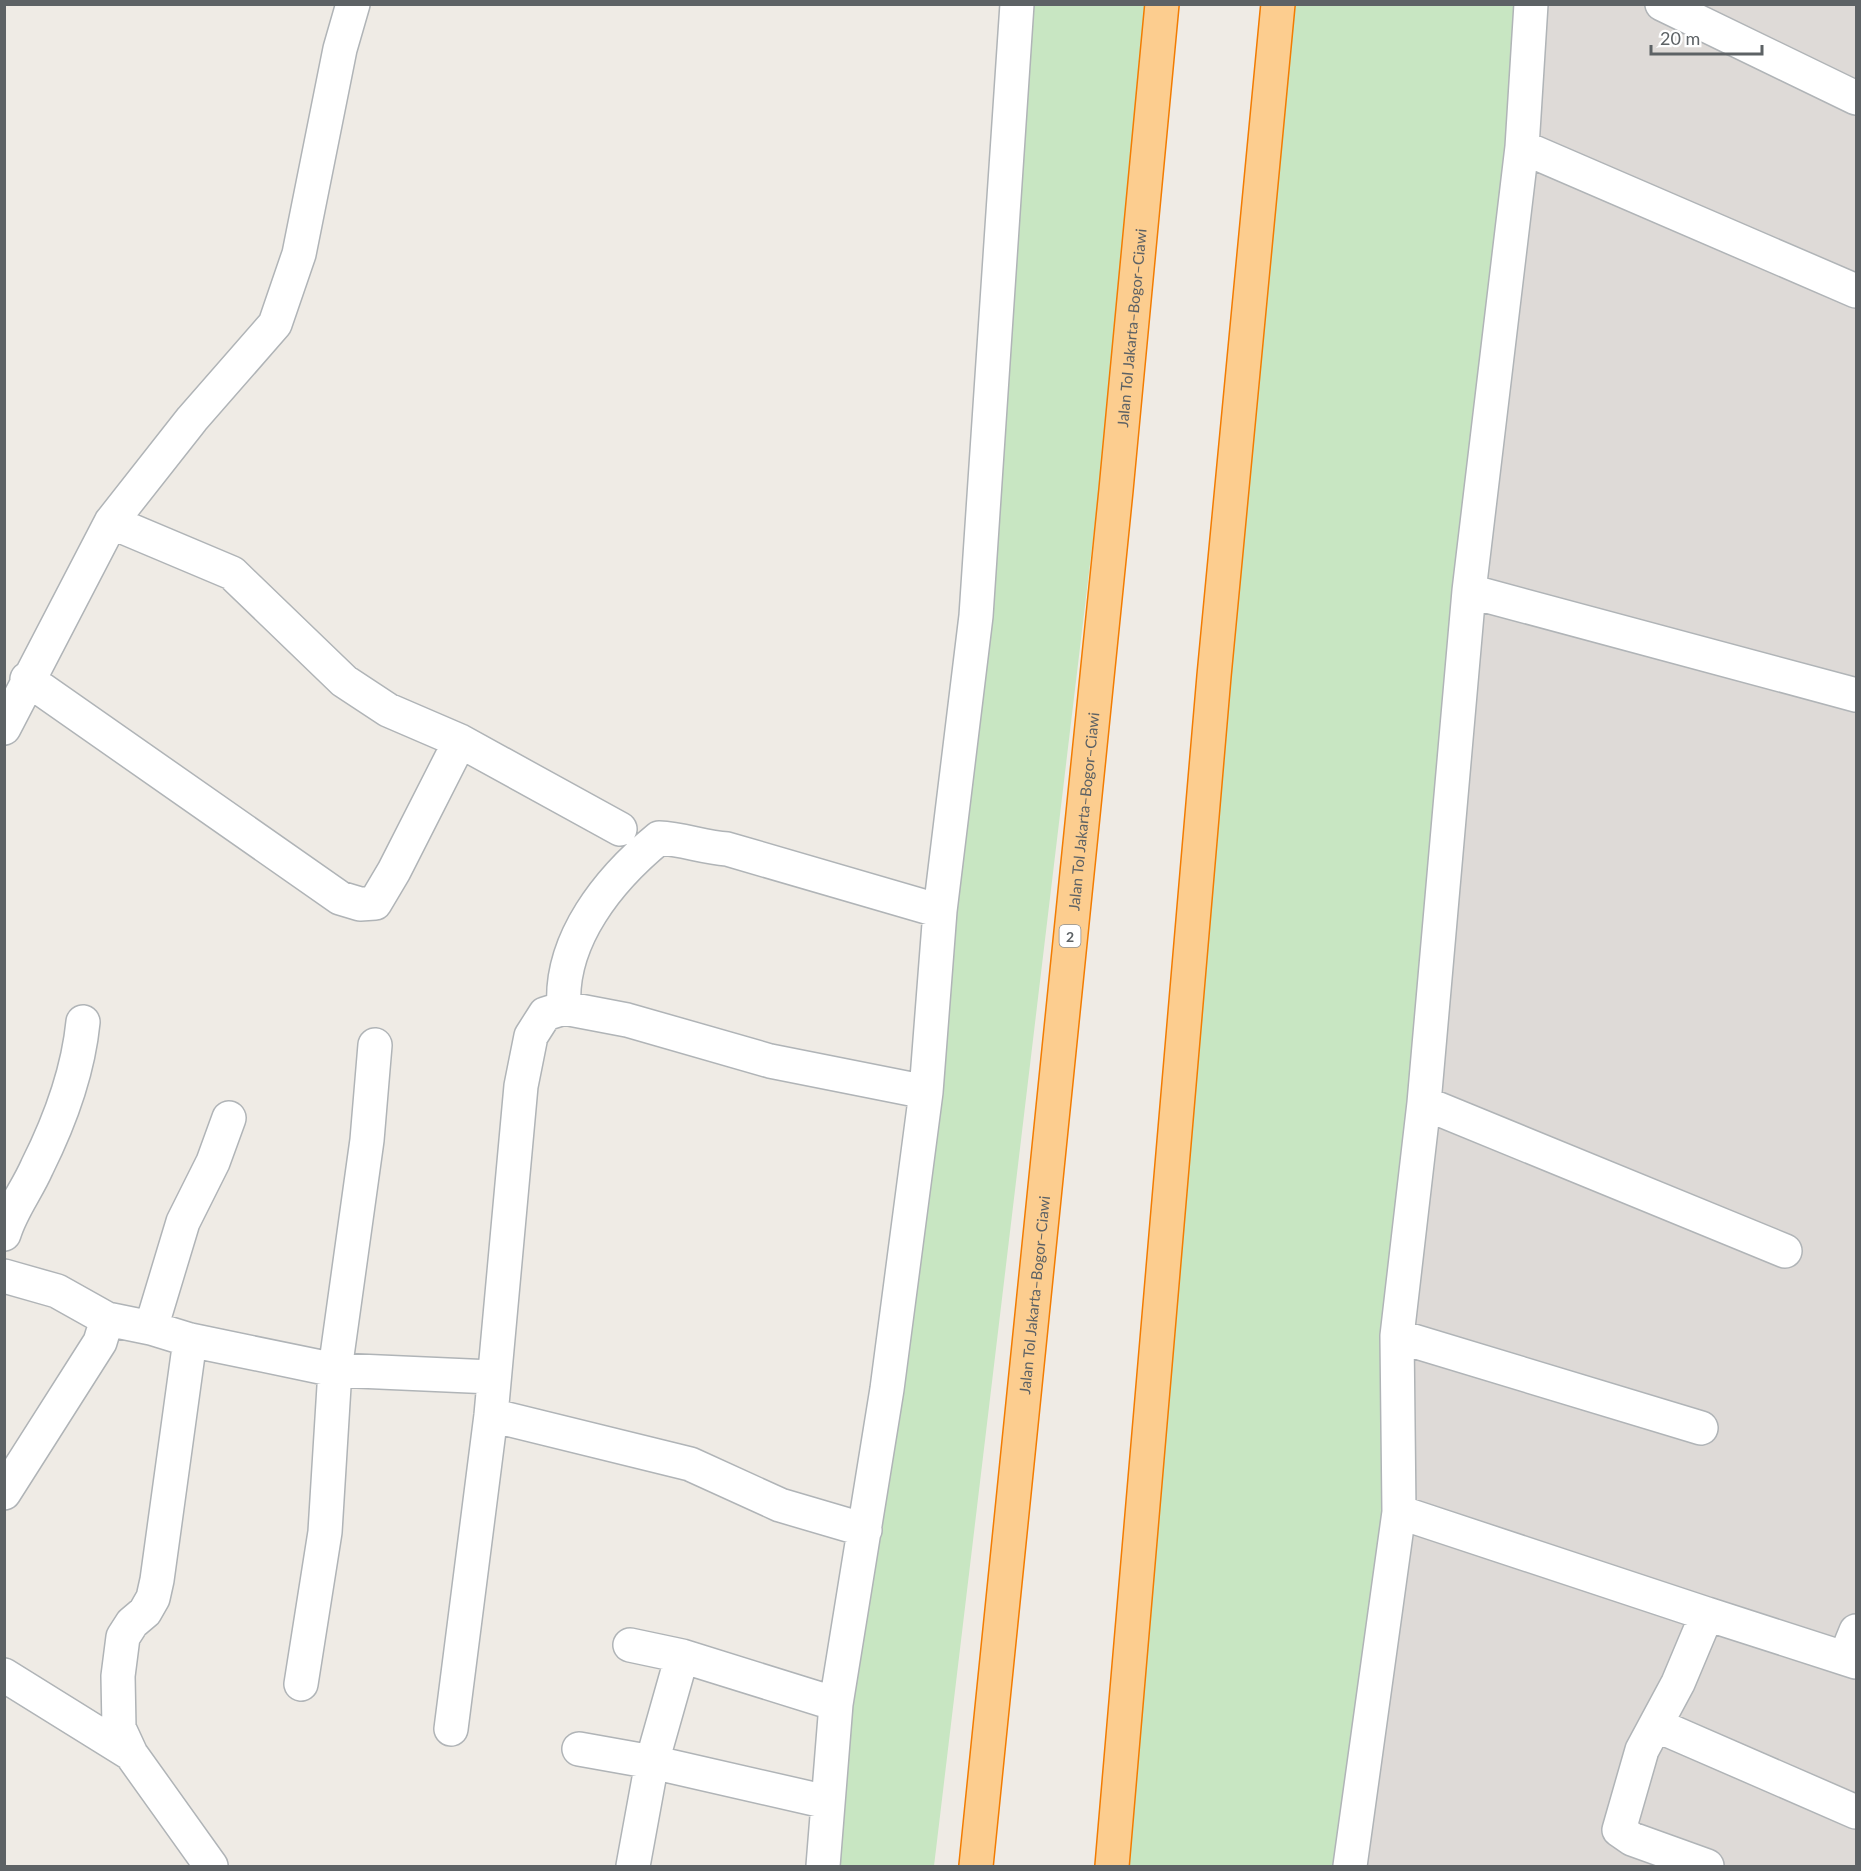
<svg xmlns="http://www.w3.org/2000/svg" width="1861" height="1871" font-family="Lato,sans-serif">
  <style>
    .industrial { fill: #dedad7 }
    .green { fill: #c8e6c2 }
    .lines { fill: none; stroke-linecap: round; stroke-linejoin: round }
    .minor-casing { stroke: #b0b4b7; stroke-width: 36 }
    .highway-casing { stroke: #f27c02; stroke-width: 36 }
    .minor { stroke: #fff; stroke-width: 33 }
    .highway { stroke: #fccd8f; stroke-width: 33 }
    .labels { text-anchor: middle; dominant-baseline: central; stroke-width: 4.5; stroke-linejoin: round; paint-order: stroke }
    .shield { fill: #fff; stroke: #8e9193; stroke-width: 1.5 }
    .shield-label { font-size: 14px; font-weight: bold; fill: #5d6265 }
    .street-label { font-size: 15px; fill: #5d6265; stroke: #fff }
  </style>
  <rect width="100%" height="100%" fill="#efebe5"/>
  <!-- industrial -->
  <path class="industrial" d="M1435,5H1856V1866H1307Z"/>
  <!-- green -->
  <path class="green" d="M1017,5H1157L934,1866H823L926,1092Z
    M1278,5H1541L1345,1866H1112Z"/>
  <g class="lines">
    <!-- minor casing -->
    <g class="minor-casing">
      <path id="minor" d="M1662,4L1856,98
        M1522,147L1856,291
        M111,522L232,573L344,681L388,710L460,741L620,829
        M1469,591L1856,695
        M27,679L340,898L360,904L375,903L394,871L460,741
        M4,728L111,522L192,419L275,324L299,254L340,49L353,4
        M564,1008C559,940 609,879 659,838C682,839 703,847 727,849L940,911
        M1424,1103L1785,1251
        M4,1234C11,1210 27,1190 37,1167C60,1121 78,1073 83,1022
        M4,1276L57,1291L107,1319L151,1328L190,1340L335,1370L492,1377
        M151,1328L183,1222L213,1162L229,1118
        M1397,1336L1701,1428
        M190,1340L157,1580L153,1598L145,1612L132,1623L123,1637L118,1676L119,1728L131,1754L211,1866
        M491,1415L690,1464L780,1505L865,1530
        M4,1493L100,1342L107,1319
        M1399,1512L1707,1614L1678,1683L1642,1750L1619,1830L1632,1839L1707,1866
        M1707,1614L1856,1662
        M630,1645L682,1656L836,1704
        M1845,1658L1856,1631
        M4,1675L131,1754
        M301,1684L325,1532L335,1370L367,1140L375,1045
        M1656,1725L1856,1812
        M451,1729L491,1415L521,1086L531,1036L545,1014L564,1008L627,1020L770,1061L926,1092
        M579,1749L652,1762L827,1802
        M633,1866L652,1762L682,1656
        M823,1866L836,1704L887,1389L926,1092L940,911L976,616L1017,4
        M1350,1866L1399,1512L1397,1336L1424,1103L1469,591L1522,147L1531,4"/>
    </g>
    <!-- highway casing -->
    <g class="highway-casing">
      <g id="highway">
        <path id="s1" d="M976,1866L1116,490L1162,4"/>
        <path d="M1112,1866L1214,676L1278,4"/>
      </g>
    </g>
    <!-- minor -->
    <use href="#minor" class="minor"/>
    <!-- highway -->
    <use href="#highway" class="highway"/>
  </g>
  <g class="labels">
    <!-- shield labels -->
    <rect class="shield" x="1059.5" y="925" width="21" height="22" rx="4.5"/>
    <g class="shield-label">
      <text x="1070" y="936">2</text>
    </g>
    <!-- street labels -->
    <g class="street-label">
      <text stroke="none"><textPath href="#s1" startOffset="1546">Jalan Tol Jakarta–Bogor–Ciawi</textPath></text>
      <text stroke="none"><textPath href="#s1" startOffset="1060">Jalan Tol Jakarta–Bogor–Ciawi</textPath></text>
      <text stroke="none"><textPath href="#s1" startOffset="574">Jalan Tol Jakarta–Bogor–Ciawi</textPath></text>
    </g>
  </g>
  <!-- border -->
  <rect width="1861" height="1871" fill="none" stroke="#5d6265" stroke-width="12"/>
  <!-- scale -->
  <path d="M1651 45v9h111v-9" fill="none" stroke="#5d6265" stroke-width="3"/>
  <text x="1660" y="45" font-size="18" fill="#5d6265" stroke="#ffffff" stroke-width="4.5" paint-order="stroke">20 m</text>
</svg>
